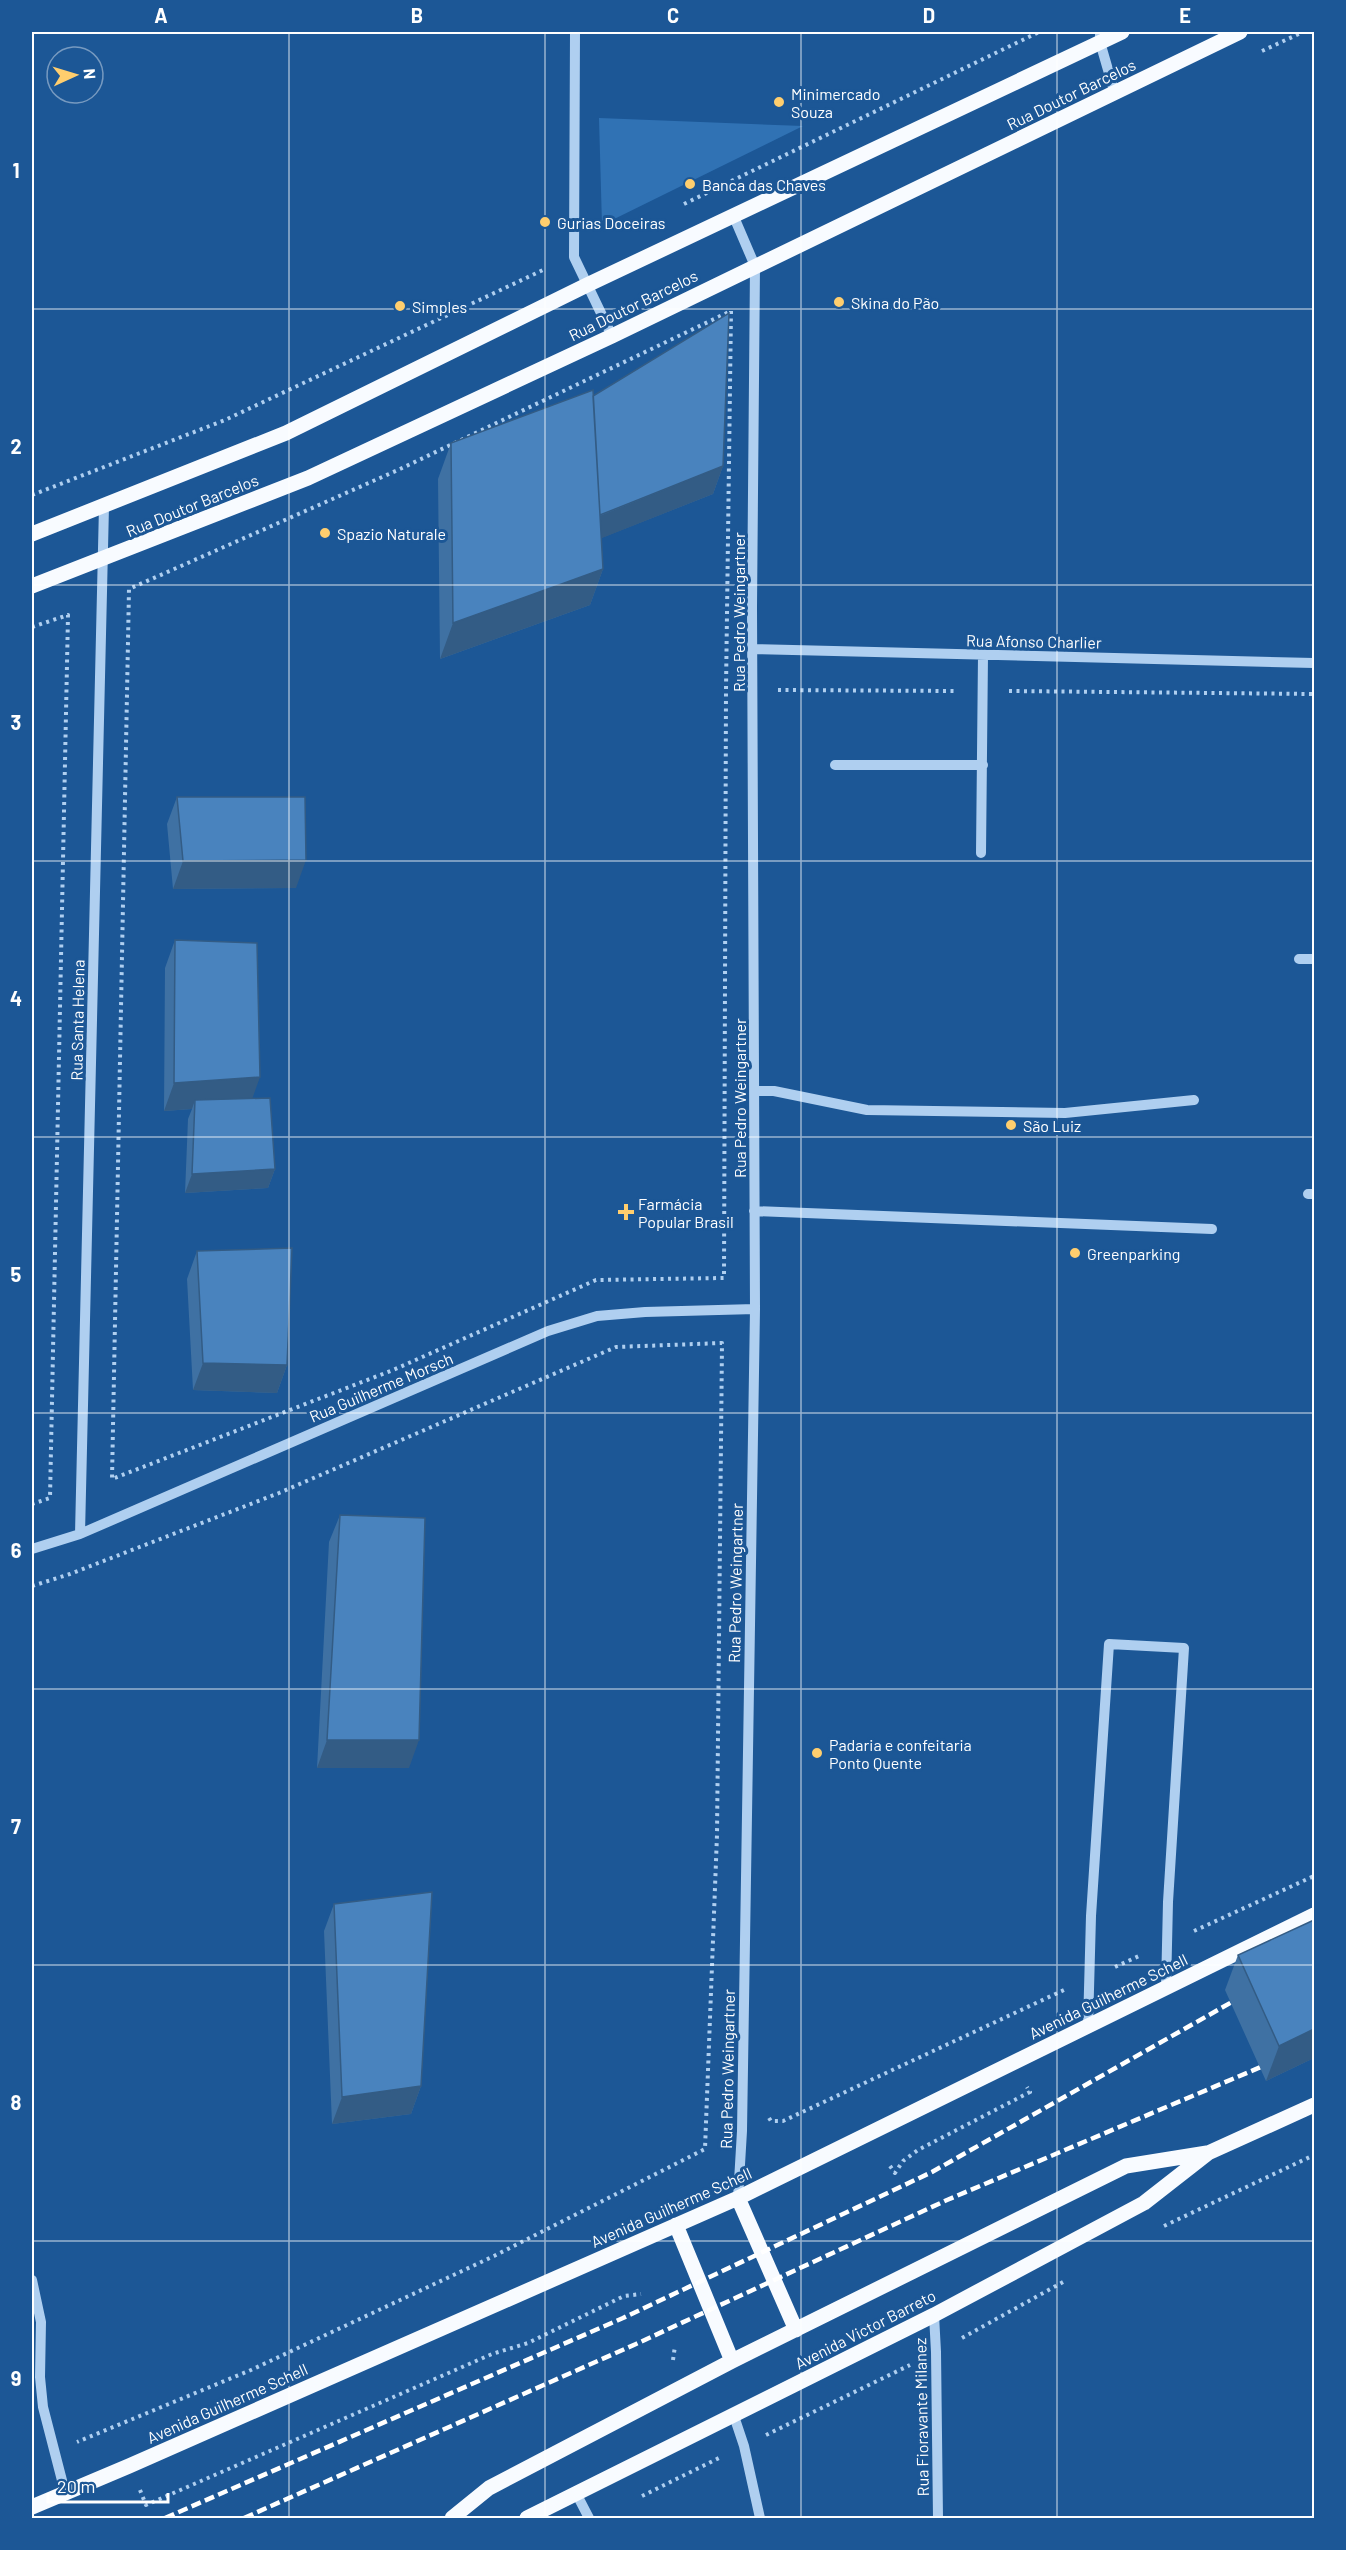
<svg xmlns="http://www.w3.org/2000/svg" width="1346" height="2550" font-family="Barlow,sans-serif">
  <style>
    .green { fill: #3072b4 }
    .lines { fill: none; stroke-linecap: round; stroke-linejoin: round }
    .path { stroke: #afcff0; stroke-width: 4; stroke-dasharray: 3 4.5; stroke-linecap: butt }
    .minor { stroke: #afcff0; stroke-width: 10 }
    .major { stroke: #f8fbff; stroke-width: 15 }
    .rail { stroke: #fff; stroke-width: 4.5; stroke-dasharray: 10 4.5; stroke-linecap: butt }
    .wall { fill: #3f71a3 }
    .shaded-wall { fill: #335c85 }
    .building { fill: #4983be; stroke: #335c85; stroke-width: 1.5 }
    .grid { fill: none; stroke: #fff; stroke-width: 1.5; stroke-opacity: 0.55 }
    .poi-dot { fill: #ffce6e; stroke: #1c5796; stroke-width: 2 }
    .labels { text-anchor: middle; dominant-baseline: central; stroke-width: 6; stroke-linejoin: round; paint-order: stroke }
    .poi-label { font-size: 16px; fill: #fff; stroke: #1c5796; text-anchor: start }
    .street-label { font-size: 16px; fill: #fff; stroke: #1c5796 }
    .neatline { fill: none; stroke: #fff; stroke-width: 2 }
    .grid-label { font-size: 20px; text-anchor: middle; font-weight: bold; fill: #fff }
  </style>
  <rect width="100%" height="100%" fill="#1c5796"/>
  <!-- green -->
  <path class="green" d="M599,118L803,126L602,225Z"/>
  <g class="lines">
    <!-- path -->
    <path class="path" d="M1262,51L1303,32
      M684,204L1039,32
      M731,311L726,689L724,1278L596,1280L393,1370L112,1479L129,589L398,470Z
      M32,495L225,420L543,270
      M32,627L68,615L50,1498L32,1504
      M778,690L957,691
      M1009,691L1314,694
      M32,1586L70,1574L279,1493L616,1347L722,1343L717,1835L705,2149L494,2256L251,2370L77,2442
      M1194,1931L1314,1876
      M1115,1967L1141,1955
      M769,2118L771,2121H783L1064,1990
      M890,2166L895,2173L903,2161L918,2150L1030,2092L1027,2087
      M1164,2226L1314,2155
      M962,2338L1063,2282
      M673,2360L675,2346
      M766,2435L910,2365
      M140,2490L146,2505L492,2354L528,2343L624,2296L641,2294
      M642,2496L721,2457"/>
    <!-- minor -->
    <path class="minor" d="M575,32L574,257L612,336
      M1100,32V42L1115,94
      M734,217L755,266L752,607L755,1309L742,2131L738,2198
      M753,649L1314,663
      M835,765H983
      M981,853L983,655
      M1299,959H1314
      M754,1091H774L867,1110L1065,1113L1194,1100
      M1308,1194H1314
      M754,1211L1212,1229
      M80,1534L104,506
      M32,1549L80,1534L548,1331L597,1316L645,1312L755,1309
      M1088,2026L1091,1916L1109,1644L1184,1648L1168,1902L1166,1988
      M32,2280L41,2322L40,2377L43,2407L65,2492
      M934,2315L936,2352L938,2518
      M734,2416L744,2446L760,2518
      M576,2493L589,2518"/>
    <!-- major -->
    <path class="major" d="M32,534L286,433L587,285L1122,32
      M32,586L308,478L612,336L1240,32
      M738,2198L796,2330
      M676,2225L732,2361
      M32,2507L129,2466L738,2198L1314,1915
      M452,2518L489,2488L732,2361L1126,2166L1207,2153
      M527,2518L934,2315L1144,2203L1208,2153L1314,2105"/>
    <!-- rail -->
    <path class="rail" d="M165,2518L623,2318L932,2172L1246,1994
      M244,2518L636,2344L947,2200L1275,2061"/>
  </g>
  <!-- wall -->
  <path class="wall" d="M593,396L723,466L713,494L601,538L603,569L590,605L440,659L438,479L451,443Z
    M177,797L296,888L173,889L167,824Z
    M175,940L252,1099L275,1169L268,1188L185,1193L188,1119L192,1109L164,1111L165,968Z
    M197,1251L287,1365L277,1393L193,1390L187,1279Z
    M340,1515L409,1768H317L329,1542Z
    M334,1904L421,2086L411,2114L332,2124L324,1931Z
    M1238,1955L1314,2058L1266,2081L1225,1990Z"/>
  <!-- shaded-wall -->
  <path class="shaded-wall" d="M723,466L713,494L587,544L597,517Z
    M603,569L590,605L440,659L453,623Z
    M306,860L296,888L173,889L183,861Z
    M260,1077L250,1105L195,1100L192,1109L164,1111L174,1083Z
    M275,1169L268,1188L185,1193L192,1174Z
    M203,1363L287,1365L277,1393L193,1390Z
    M327,1740H419L409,1768H317Z
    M1314,2029V2058L1266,2081L1279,2046Z
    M421,2086L411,2114L332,2124L342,2097Z"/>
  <!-- building -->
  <path class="building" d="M729,313L723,466L600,515L593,396Z
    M593,390L603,569L453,623L451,443Z
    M177,797H305L306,860L183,861Z
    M175,940L257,943L260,1077L174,1083Z
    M270,1098L275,1169L192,1174L195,1100Z
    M292,1248L287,1365L203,1363L197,1251Z
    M340,1515L425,1518L419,1740H327Z
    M432,1892L421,2086L342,2097L334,1904Z
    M1314,1920V2029L1279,2046L1238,1955Z"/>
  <!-- grid -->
  <path class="grid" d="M289,32V2518M545,32V2518M801,32V2518M1057,32V2518M32,309H1314M32,585H1314M32,861H1314M32,1137H1314M32,1413H1314M32,1689H1314M32,1965H1314M32,2241H1314"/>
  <!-- markers -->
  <g class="poi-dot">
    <circle cx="779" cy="102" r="6"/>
    <circle cx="690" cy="184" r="6"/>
    <circle cx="545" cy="222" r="6"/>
    <circle cx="839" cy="302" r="6"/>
    <circle cx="400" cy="306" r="6"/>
    <circle cx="325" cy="533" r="6"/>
    <circle cx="1011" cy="1125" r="6"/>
    <path d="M623 1203h6v6h6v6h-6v6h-6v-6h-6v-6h6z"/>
    <circle cx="1075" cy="1253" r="6"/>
    <circle cx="817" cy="1753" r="6"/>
  </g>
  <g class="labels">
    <!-- poi labels -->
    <g class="poi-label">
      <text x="791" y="93">Minimercado<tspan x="791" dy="18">Souza</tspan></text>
      <text x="702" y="184">Banca das Chaves</text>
      <text x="557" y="222">Gurias Doceiras</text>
      <text x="851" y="302">Skina do Pão</text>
      <text x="412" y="306">Simples</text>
      <text x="337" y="533">Spazio Naturale</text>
      <text x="1023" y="1125">São Luiz</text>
      <text x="638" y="1203">Farmácia<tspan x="638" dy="18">Popular Brasil</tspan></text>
      <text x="1087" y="1253">Greenparking</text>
      <text x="829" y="1744">Padaria e confeitaria<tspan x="829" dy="18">Ponto Quente</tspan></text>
    </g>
    <!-- street labels -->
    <g class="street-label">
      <text transform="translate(1071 94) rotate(-26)">Rua Doutor Barcelos</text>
      <text transform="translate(633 305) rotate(-26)">Rua Doutor Barcelos</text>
      <text transform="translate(192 505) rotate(-22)">Rua Doutor Barcelos</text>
      <text transform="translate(738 612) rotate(-90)">Rua Pedro Weingartner</text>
      <text transform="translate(1034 641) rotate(1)">Rua Afonso Charlier</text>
      <text transform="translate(77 1020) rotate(-89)">Rua Santa Helena</text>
      <text transform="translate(739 1098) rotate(-90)">Rua Pedro Weingartner</text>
      <text transform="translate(381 1387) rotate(-23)">Rua Guilherme Morsch</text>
      <text transform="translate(735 1583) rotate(-89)">Rua Pedro Weingartner</text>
      <text transform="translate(1108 1996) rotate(-26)">Avenida Guilherme Schell</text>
      <text transform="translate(727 2069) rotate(-89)">Rua Pedro Weingartner</text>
      <text transform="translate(671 2207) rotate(-24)">Avenida Guilherme Schell</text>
      <text transform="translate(865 2329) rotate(-27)">Avenida Victor Barreto</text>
      <text transform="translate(227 2403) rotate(-24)">Avenida Guilherme Schell</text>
      <text transform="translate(921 2417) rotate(-91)">Rua Fioravante Milanez</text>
    </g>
  </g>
  <!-- border -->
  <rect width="1346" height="2550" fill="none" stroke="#1c5796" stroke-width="66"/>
  <!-- north arrow -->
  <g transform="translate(75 75) rotate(86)"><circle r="28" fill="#1c5796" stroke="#779ac0" stroke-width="1.5"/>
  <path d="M0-4.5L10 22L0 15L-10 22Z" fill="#ffce6e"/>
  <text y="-9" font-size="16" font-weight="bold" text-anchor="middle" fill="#ffffff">N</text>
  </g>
  <!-- scale -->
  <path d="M48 2493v9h120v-9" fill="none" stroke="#ffffff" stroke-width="3"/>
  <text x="57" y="2493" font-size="18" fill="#ffffff" stroke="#1c5796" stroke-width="4.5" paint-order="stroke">20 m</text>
  <rect x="33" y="33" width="1280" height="2484" class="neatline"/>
  <g class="grid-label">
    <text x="161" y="23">A</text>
    <text x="417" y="23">B</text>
    <text x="673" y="23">C</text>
    <text x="929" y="23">D</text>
    <text x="1185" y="23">E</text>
    <text x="16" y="178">1</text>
    <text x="16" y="454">2</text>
    <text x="16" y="730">3</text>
    <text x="16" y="1006">4</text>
    <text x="16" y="1282">5</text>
    <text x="16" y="1558">6</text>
    <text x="16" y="1834">7</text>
    <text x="16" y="2110">8</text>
    <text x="16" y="2386">9</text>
  </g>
</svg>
